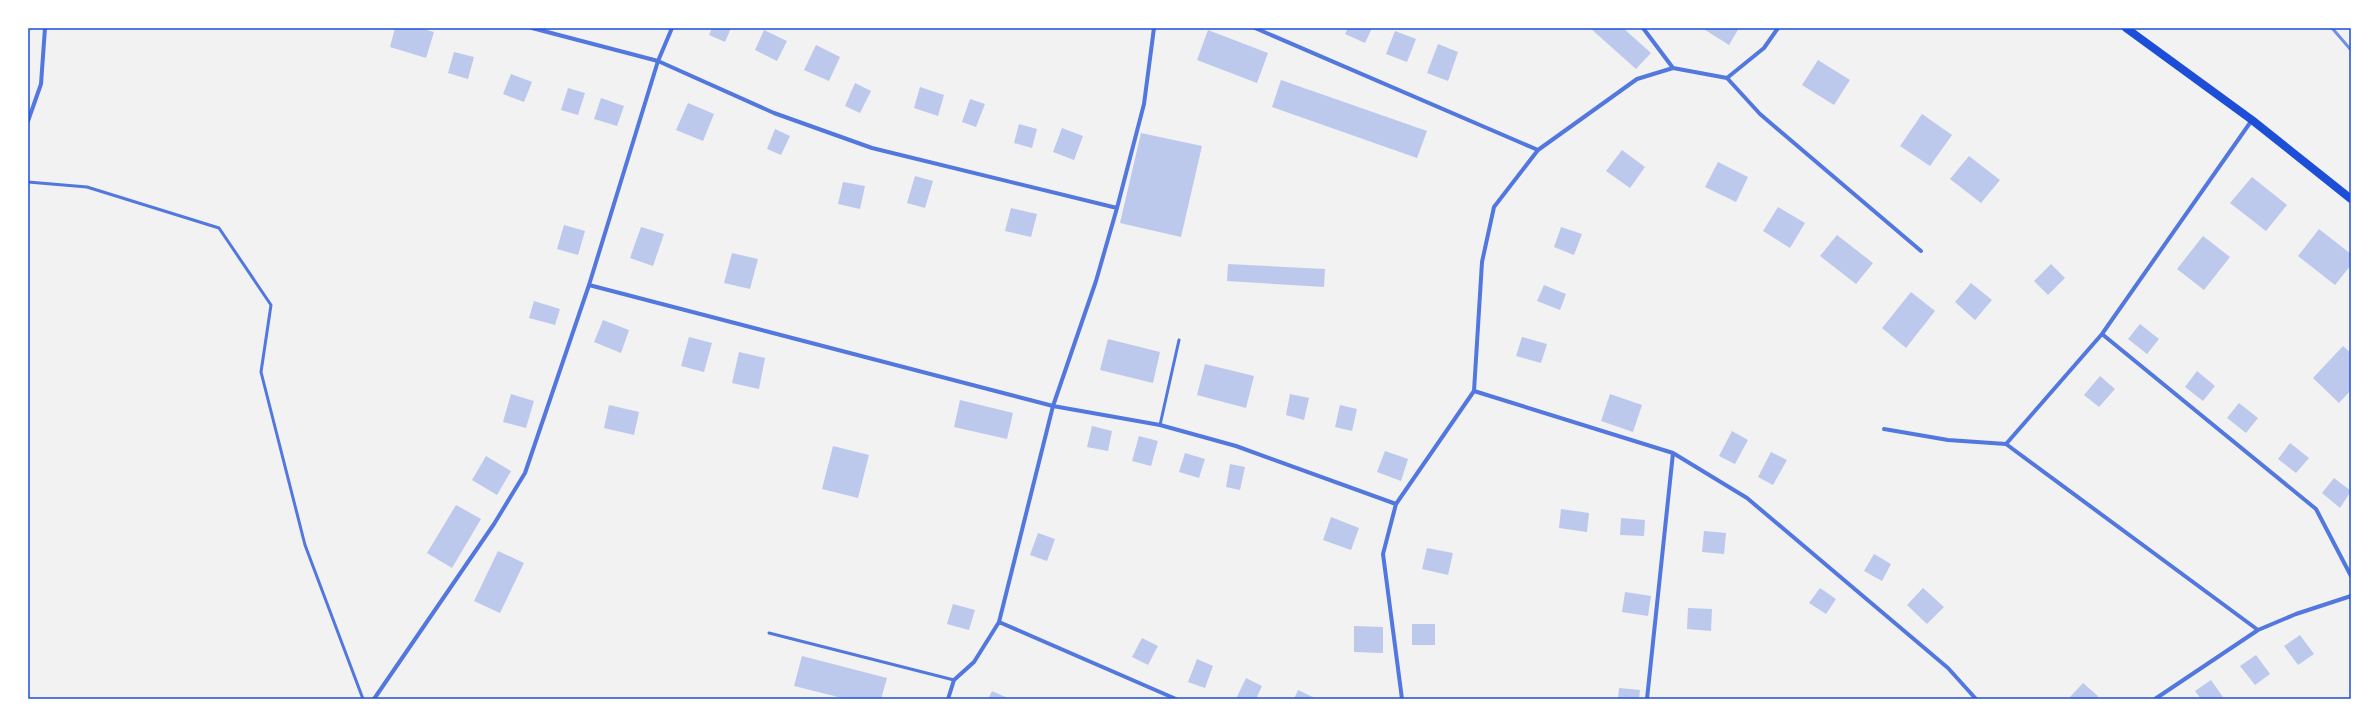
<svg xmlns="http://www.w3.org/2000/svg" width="2379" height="727" font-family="Commissioner,sans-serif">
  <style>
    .building { fill: #bdc9ec }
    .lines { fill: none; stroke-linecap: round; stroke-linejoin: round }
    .service { stroke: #5277de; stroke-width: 3 }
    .minor { stroke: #5277de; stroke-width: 4 }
    .secondary { stroke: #1d4ed8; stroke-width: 8 }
    .rail { stroke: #7290e2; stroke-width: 3 }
    .neatline { fill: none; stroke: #1d4ed8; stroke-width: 1.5 }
  </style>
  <rect width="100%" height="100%" fill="#f2f2f2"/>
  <!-- building -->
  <path class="building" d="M395,28H420L434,32L426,58L390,47Z
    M712,28H731L725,42L709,35Z
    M1348,28H1372L1365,43L1345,34Z
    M1590,28H1623L1651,53L1636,69Z
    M1702,28H1739L1729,45Z
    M764,30L787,41L777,61L755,50Z
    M1208,30L1268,53L1257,83L1197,60Z
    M1395,31L1416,39L1407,62L1386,54Z
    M1438,44L1458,52L1448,81L1427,73Z
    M816,45L840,57L829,81L804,70Z
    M454,52L474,57L468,79L448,73Z
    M1818,60L1850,80L1834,105L1802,85Z
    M511,74L532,82L524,102L503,94Z
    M1281,80L1427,131L1417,158L1272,107Z
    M855,83L871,91L860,113L845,106Z
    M920,87L944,95L938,116L914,108Z
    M568,88L585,93L578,115L561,110Z
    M601,98L624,106L617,126L594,119Z
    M970,99L985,104L976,127L962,122Z
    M688,103L714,114L703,141L676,130Z
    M1922,114L1952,135L1930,166L1900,146Z
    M1019,124L1037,129L1032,148L1014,143Z
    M1062,128L1083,136L1074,160L1053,152Z
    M775,129L790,136L781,155L767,149Z
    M1141,133L1202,146L1181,237L1120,223Z
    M1622,150L1645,167L1630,188L1606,171Z
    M1969,156L2000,180L1981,203L1950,179Z
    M1718,162L1748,177L1736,202L1705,187Z
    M915,176L933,181L925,208L907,203Z
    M2252,177L2287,205L2266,231L2230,203Z
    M843,182L865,186L860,209L838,204Z
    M1778,207L1805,223L1790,248L1763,231Z
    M1011,208L1037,214L1031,237L1005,231Z
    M564,225L585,231L578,255L557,249Z
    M641,227L664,234L653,266L630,258Z
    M1561,227L1582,234L1574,255L1554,247Z
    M2319,229L2351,254V265L2335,285L2298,256Z
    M1837,235L1873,263L1856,284L1820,256Z
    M2203,236L2230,257L2204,290L2177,269Z
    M732,253L758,259L750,289L724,283Z
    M1228,264L1325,269L1324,287L1227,281Z
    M2051,264L2065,278L2048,295L2034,281Z
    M1971,283L1992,300L1975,320L1955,302Z
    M1544,285L1566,294L1560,310L1537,301Z
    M1911,292L1935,311L1906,348L1882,328Z
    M534,301L560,309L555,325L529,318Z
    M603,320L629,330L621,353L594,342Z
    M2140,324L2159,339L2147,354L2128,339Z
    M689,337L712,343L704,372L681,366Z
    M1522,337L1547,344L1541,363L1516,356Z
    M1108,339L1160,352L1153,383L1100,370Z
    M2343,346L2351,353V390L2339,403L2313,378Z
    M739,352L765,358L759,389L732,383Z
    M1205,364L1254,376L1246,408L1197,395Z
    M2197,371L2215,386L2203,401L2185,387Z
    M2100,376L2115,389L2099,407L2084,395Z
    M511,394L534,401L526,428L503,422Z
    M1290,394L1309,398L1304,420L1286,415Z
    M1610,394L1642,405L1633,432L1601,421Z
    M960,400L1013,413L1007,439L954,427Z
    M2239,403L2258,418L2246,433L2227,418Z
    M609,405L639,412L634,435L604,428Z
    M1340,405L1357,409L1352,431L1335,427Z
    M1092,426L1112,431L1108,451L1087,447Z
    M1732,431L1748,440L1735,464L1719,456Z
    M1139,436L1158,441L1151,466L1132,461Z
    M2290,443L2309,458L2296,473L2278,459Z
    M833,446L869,455L858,498L822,489Z
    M1385,451L1408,459L1401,481L1377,472Z
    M1771,452L1787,460L1773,485L1758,477Z
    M1185,453L1205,459L1199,478L1179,472Z
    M486,456L511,471L497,495L472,480Z
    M1230,464L1245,467L1240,490L1226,487Z
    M2334,478L2351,491L2340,508L2322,493Z
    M456,505L481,519L452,568L427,553Z
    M1561,509L1589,513L1587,532L1559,528Z
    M1331,517L1359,528L1351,550L1323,540Z
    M1621,518L1645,520L1644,536L1620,535Z
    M1704,531L1726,533L1724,554L1702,552Z
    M1038,533L1055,539L1047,561L1030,555Z
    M1427,548L1453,553L1448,575L1422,569Z
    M498,551L524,563L500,613L474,601Z
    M1874,554L1891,564L1882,581L1864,571Z
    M1820,588L1836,599L1826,614L1809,603Z
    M1923,588L1944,607L1927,624L1907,605Z
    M1625,592L1651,596L1648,616L1622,612Z
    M953,604L975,610L969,630L947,624Z
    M1688,608L1712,609L1711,631L1687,629Z
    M1412,624H1435V645H1412Z
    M1354,626L1383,627V653L1354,652Z
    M2300,635L2314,654L2298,665L2284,646Z
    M1142,638L1158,646L1148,665L1132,657Z
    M2256,655L2270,674L2255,685L2240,666Z
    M802,656L887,678L881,699H846L794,686Z
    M1197,659L1213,666L1205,688L1188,682Z
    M1246,678L1262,686L1256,699H1236Z
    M2211,680L2223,697L2219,699H2201L2195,691Z
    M2083,683L2098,696L2096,699H2072L2070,697Z
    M1619,688L1640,690L1639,699H1618Z
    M1298,690L1317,699H1294Z
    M992,691L1010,699H988Z"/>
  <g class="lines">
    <!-- service -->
    <path class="service" d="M28,182L87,187L219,228L271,305L261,372L305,545L363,699
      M1160,425L1179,340
      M769,633L954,680"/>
    <!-- minor -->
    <path class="minor" d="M532,28L658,61L774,113L872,148L1117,208
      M1255,28L1538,150
      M1643,28L1673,68
      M1727,78L1760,114L1921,251
      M28,121L41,84L45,28
      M589,285L1053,406L1160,425L1236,446L1396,504
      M2102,334L2316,509L2351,576
      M1474,391L1673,453L1747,498L1948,668L1976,699
      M1884,429L1948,440L2006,444L2258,630
      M2006,444L2102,334L2252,120
      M999,622L1176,699
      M374,699L494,524L525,473L589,285L658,61L672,28
      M948,699L954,680L974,662L999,622L1053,406L1096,281L1117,208L1144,104L1154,28
      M1402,699L1383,554L1396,504L1474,391L1482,262L1494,207L1538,150L1637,79L1673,68L1727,78L1764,48L1778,28
      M1647,699L1673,453
      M2155,699L2258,630L2296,614L2351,596"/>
    <!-- secondary -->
    <path class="secondary" d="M2126,28L2252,120L2351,199"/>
    <!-- rail -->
    <path class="rail" d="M2332,28L2351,50"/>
  </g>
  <!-- border -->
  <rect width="2379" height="727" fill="none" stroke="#ffffff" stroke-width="58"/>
  <rect x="29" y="29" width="2321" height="669" class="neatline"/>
</svg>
